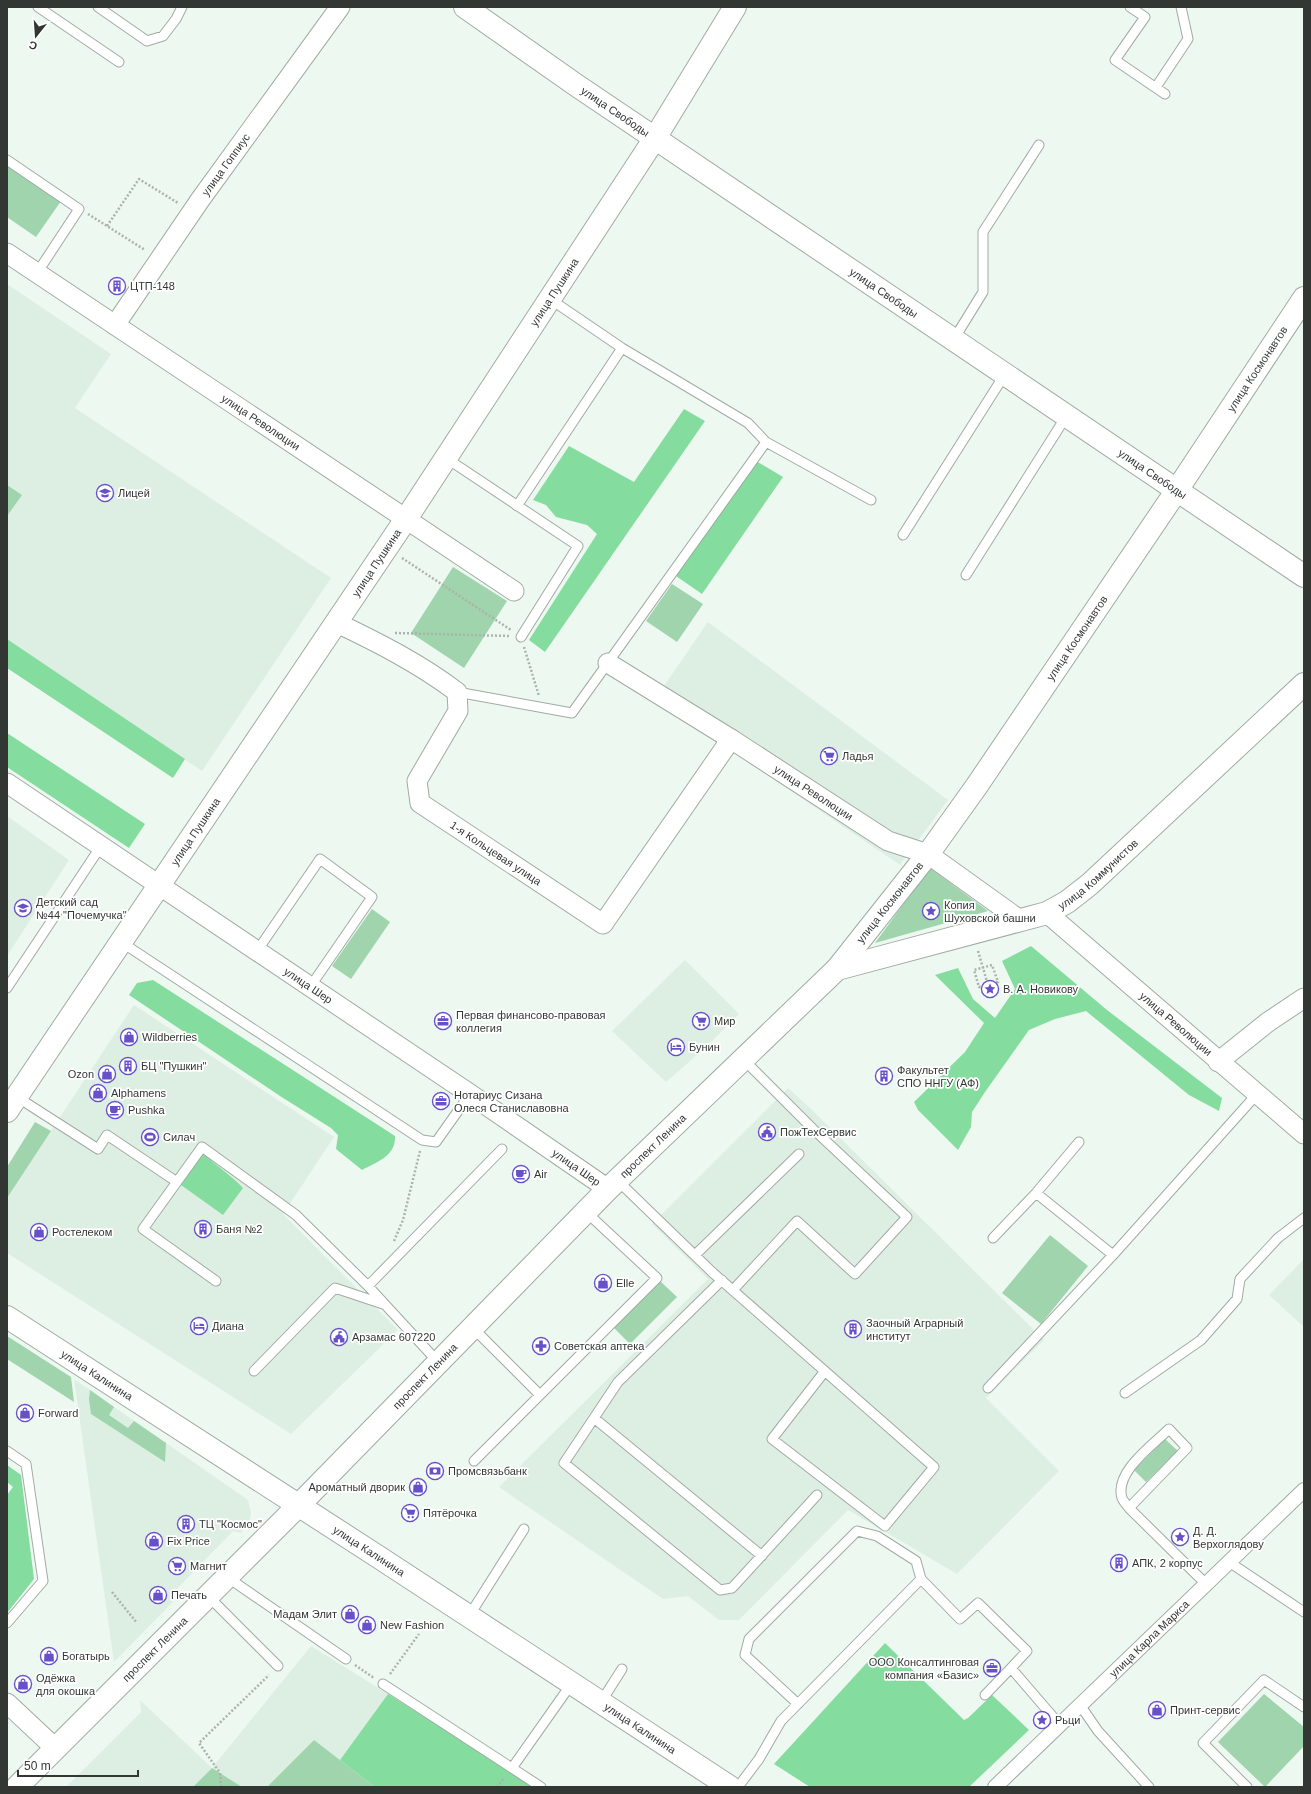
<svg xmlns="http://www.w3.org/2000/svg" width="1311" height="1794" font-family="Arial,sans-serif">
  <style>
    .built { fill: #ddefe2 }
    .green { fill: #9fd4ad }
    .forest { fill: #84dc9f }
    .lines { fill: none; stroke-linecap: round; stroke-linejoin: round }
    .service-casing { stroke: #a0aba3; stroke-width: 11 }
    .pedestrian-casing { stroke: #a0aba3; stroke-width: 16 }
    .minor-casing { stroke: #a0aba3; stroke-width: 21 }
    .tertiary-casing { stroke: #a0aba3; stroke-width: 24 }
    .secondary-casing { stroke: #a0aba3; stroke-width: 24 }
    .path { stroke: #abb3ad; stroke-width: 2.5; stroke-dasharray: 2 2; stroke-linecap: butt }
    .service { stroke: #fff; stroke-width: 9 }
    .pedestrian { stroke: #fff; stroke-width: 14 }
    .minor { stroke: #fff; stroke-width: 19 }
    .tertiary { stroke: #fff; stroke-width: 22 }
    .secondary { stroke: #fff; stroke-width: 22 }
    .labels { text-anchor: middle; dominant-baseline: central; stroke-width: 3.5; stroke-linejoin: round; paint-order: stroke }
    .street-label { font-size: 11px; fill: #333734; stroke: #fff }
    .poi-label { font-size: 11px; fill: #333734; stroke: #fff; text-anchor: start }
  </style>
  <rect width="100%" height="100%" fill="#edf8f0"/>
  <!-- built -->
  <path class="built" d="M7,284L111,354L75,408L331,578L202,771L7,639Z
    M708,622L948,800L900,865L655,699Z
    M7,816L69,860L7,956Z
    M685,960L739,1014L706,1047L666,1082L612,1031Z
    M134,1005L334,1137L283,1214L398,1330L291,1434L7,1253V1197Z
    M788,1088L810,1108L1044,1340L986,1398L1059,1471L957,1574L848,1510L739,1620H719L688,1596L663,1599L499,1487L708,1279L652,1224Z
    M1304,1259V1327L1269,1295Z
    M74,1379L248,1500L251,1513L249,1524L241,1533L233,1531L171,1595L174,1601L114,1662Z
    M311,1646L388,1694L340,1760L314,1740L267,1787H242L212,1768L193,1787H66L141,1712L140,1700L212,1768Z"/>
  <!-- green -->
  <path class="green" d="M7,163L61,201L36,237L7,217Z
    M7,485L22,495L7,516Z
    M453,567L507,601L464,668L411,633Z
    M672,584L703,604L677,642L646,621Z
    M930,868L988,911L875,943Z
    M372,909L390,922L351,979L332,966Z
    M35,1122L51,1131L7,1198V1167Z
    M1050,1235L1088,1266L1041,1324L1002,1293Z
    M660,1281L677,1297L630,1344L614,1328Z
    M7,1336L71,1377L74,1402L7,1359Z
    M90,1390L114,1407L109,1415L128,1428L134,1421L166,1443L165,1462L91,1414L89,1399Z
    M1165,1439L1178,1451L1146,1482L1134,1470Z
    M1264,1694L1304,1727V1746L1265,1787L1218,1742Z
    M314,1740L375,1787H267Z
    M212,1768L242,1787H193Z"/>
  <!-- forest -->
  <path class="forest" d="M684,409L705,421L545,652L529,640L597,534L587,525L556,517L546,505L533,500L569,446L634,482Z
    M756,461L783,477L702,594L676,576Z
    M7,639L185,759L173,778L7,668Z
    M7,733L145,824L129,848L7,767Z
    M1031,946L1107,1010L1222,1098L1219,1111L1189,1095L1086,1011L1055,1019L1029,1030L985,1092L972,1112L971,1127L958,1150L918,1110L914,1102L965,1052L984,1023L935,975L958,968L973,999L995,1018L1015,989L1002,961Z
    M153,980L395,1136C396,1156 377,1162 362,1170L336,1149L338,1135L331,1128L280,1096L129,995L137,983Z
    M203,1153C216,1166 231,1175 243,1188L223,1215L181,1185Z
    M7,1465L21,1475L34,1579L7,1613V1495L13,1487L7,1482Z
    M885,1643L964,1720L968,1718L992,1695L1029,1730L969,1787H810L774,1764Z
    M388,1694L536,1787H375L340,1760Z"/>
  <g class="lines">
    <!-- service casing -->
    <g class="service-casing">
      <path id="service" d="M38,7L119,62
        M98,7L147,41L163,36L176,19L182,7
        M1130,7L1145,17L1115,60L1165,94
        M1156,87L1188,39L1181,7
        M7,160L79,209L37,273
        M954,339L983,292V232L1039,145
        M766,442L871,500
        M446,458L578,546L521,637
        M517,506L622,348
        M903,535L1005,374
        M966,575L1067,415
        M457,692L572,713L766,442L748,423L622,348L550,299
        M121,942L422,1140L436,1142L470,1094
        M257,951L320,859L372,897L310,987
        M7,988L101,846
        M17,1097L98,1149L107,1135L177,1182
        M617,1180L712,1272L934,1467L885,1526L772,1439L825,1371
        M1036,1193L1113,1255
        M993,1238L1036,1193L1079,1142
        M695,1255L799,1154
        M722,1280L618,1382L564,1463L720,1590L732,1588L817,1495
        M216,1281L143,1229L202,1147L296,1215L368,1286L438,1362
        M368,1286L502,1149
        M733,1290L797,1221L855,1274L907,1217L812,1128L743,1059
        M472,1327L540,1395
        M254,1371L335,1288L383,1304
        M988,1388L1113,1255L1257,1094
        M1125,1393L1201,1340L1237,1299L1240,1279L1278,1238L1304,1218
        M594,1418L762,1556
        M7,1451L26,1464L43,1581L7,1623
        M474,1461L657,1278L585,1211
        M1129,1508C1127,1505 1123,1501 1122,1498C1114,1472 1153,1445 1169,1429L1187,1448L1129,1508L1206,1584
        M1229,1562L1304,1612
        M227,1577L346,1659
        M921,1579L960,1619L978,1603L1027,1651L1011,1668L1060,1725
        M208,1596L278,1666
        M469,1616L524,1529
        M383,1684L512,1768L572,1683
        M985,1695L1011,1668
        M601,1702L622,1669
        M1080,1705L1098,1731L1149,1787
        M512,1768L541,1787
        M738,1787L759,1759L781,1721L921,1579L916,1561L877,1536L857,1531L749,1639L745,1655L798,1704
        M1247,1787L1203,1743L1264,1680L1304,1707"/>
    </g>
    <!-- pedestrian casing -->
    <g class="pedestrian-casing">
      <g id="pedestrian">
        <path id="s1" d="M995,1787L1304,1490"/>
      </g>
    </g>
    <!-- minor casing -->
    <g class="minor-casing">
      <g id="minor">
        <path id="s2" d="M7,253L514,591"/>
        <path id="s3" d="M115,325L200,200L340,7"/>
        <path id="s4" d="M337,623C379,643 420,664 457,692L458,711L417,781L420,803L603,924L731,739"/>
        <path id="s5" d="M608,663L731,739L888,841L928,854L1020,920"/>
        <path id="s6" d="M7,783L470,1094L608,1189"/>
        <path id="s7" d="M1047,913L1304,1134"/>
        <path d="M1218,1062L1268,1022L1304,998"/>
        <path d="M7,1703L55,1748"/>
      </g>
    </g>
    <!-- tertiary casing -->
    <g class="tertiary-casing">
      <g id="tertiary">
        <path id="s8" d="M465,7L576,85L1304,576"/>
        <path id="s9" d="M837,969L928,854L976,787L1177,490L1304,298"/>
        <path id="s10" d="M7,1111L406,519L655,138L735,7"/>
        <path id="s11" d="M7,1317L377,1556L730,1787"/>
      </g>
    </g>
    <!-- secondary casing -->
    <g class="secondary-casing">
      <g id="secondary">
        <path id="s12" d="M17,1787L298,1506L608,1189L837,969L1047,913L1067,902L1090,884L1304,684"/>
      </g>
    </g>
    <!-- path -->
    <path class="path" d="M88,214L145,250
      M107,226L139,179L178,203
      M402,558L511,630
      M395,633L510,636
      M524,647L539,696
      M978,951L988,985L998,982L992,965L974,970L979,987L988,985
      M394,1241L403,1220L420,1151
      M112,1592L137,1623
      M355,1665L374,1678
      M390,1674L419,1634
      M221,1787L220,1773L199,1743L269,1675
      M497,1787L504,1778"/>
    <!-- service -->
    <use href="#service" class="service"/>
    <!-- pedestrian -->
    <use href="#pedestrian" class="pedestrian"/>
    <!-- minor -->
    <use href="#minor" class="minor"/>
    <!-- tertiary -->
    <use href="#tertiary" class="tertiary"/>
    <!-- secondary -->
    <use href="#secondary" class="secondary"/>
  </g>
  <!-- icons -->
  <defs>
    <g id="building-ring" transform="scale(0.9)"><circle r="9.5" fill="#fff" stroke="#6651ca" stroke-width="1.5"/><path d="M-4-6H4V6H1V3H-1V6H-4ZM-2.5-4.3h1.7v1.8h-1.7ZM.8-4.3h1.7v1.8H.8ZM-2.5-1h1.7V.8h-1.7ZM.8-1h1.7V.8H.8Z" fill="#6651ca"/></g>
    <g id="school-ring" transform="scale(0.9)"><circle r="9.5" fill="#fff" stroke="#6651ca" stroke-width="1.5"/><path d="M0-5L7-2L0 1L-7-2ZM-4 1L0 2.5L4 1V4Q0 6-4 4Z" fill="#6651ca"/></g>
    <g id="supermarket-ring" transform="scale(0.9)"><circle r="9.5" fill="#fff" stroke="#6651ca" stroke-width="1.5"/><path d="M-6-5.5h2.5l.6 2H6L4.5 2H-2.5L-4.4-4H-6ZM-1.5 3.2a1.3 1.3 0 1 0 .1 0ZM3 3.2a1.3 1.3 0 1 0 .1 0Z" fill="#6651ca"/></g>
    <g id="sight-ring" transform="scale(0.9)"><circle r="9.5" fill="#fff" stroke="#6651ca" stroke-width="1.5"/><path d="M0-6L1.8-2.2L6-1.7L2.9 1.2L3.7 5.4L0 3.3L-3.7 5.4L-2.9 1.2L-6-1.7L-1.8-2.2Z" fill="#6651ca"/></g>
    <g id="office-ring" transform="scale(0.9)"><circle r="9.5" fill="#fff" stroke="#6651ca" stroke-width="1.5"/><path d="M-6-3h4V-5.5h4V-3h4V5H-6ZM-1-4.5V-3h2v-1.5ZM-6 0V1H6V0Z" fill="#6651ca"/></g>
    <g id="shop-ring" transform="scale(0.9)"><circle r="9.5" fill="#fff" stroke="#6651ca" stroke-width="1.5"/><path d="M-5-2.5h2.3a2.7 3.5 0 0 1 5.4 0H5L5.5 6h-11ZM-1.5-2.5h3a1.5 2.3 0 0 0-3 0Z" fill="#6651ca"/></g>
    <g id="hotel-ring" transform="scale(0.9)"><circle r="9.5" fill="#fff" stroke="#6651ca" stroke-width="1.5"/><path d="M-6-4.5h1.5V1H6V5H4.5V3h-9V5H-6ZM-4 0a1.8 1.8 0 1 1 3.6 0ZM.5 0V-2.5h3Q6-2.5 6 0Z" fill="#6651ca"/></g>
    <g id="cafe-ring" transform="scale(0.9)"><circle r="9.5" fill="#fff" stroke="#6651ca" stroke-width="1.5"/><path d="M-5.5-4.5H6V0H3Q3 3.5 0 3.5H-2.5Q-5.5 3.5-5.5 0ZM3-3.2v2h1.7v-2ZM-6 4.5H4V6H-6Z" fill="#6651ca"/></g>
    <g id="civic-ring" transform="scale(0.9)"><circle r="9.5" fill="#fff" stroke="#6651ca" stroke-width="1.5"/><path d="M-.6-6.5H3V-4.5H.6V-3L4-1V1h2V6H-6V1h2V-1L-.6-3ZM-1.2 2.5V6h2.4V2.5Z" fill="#6651ca"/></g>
    <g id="stadium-ring" transform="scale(0.9)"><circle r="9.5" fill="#fff" stroke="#6651ca" stroke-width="1.5"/><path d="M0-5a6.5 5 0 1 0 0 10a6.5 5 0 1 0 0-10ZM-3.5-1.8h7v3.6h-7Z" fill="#6651ca"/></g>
    <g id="pharmacy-ring" transform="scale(0.9)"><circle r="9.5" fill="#fff" stroke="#6651ca" stroke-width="1.5"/><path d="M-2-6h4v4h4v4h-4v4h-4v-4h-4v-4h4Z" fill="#6651ca"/></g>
    <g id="bank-ring" transform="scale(0.9)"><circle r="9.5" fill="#fff" stroke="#6651ca" stroke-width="1.5"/><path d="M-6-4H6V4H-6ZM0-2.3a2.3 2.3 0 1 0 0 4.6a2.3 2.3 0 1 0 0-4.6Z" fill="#6651ca"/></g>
  </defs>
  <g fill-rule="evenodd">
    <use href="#building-ring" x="117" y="286"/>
    <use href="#school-ring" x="105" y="493"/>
    <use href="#supermarket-ring" x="829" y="756"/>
    <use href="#school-ring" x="23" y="908"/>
    <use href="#sight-ring" x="931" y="911"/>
    <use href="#sight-ring" x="990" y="989"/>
    <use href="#office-ring" x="443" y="1021"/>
    <use href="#supermarket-ring" x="701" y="1021"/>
    <use href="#shop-ring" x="129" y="1037"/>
    <use href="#hotel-ring" x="676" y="1047"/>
    <use href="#building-ring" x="128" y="1066"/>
    <use href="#shop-ring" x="107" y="1074"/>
    <use href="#building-ring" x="884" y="1076"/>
    <use href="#shop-ring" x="98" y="1093"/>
    <use href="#office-ring" x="441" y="1101"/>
    <use href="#cafe-ring" x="115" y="1110"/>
    <use href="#civic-ring" x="767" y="1132"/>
    <use href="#stadium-ring" x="150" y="1137"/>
    <use href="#cafe-ring" x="521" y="1174"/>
    <use href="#building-ring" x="203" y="1229"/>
    <use href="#shop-ring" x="39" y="1232"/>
    <use href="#shop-ring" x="603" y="1283"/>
    <use href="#hotel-ring" x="199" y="1326"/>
    <use href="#building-ring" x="853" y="1329"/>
    <use href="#civic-ring" x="339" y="1337"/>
    <use href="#pharmacy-ring" x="541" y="1346"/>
    <use href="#shop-ring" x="25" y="1413"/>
    <use href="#bank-ring" x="435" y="1471"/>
    <use href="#shop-ring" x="418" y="1487"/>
    <use href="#supermarket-ring" x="410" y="1513"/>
    <use href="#building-ring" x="186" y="1524"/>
    <use href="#sight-ring" x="1180" y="1537"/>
    <use href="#shop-ring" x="154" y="1541"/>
    <use href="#building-ring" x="1119" y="1563"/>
    <use href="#supermarket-ring" x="177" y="1566"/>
    <use href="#shop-ring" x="158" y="1595"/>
    <use href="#shop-ring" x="350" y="1614"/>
    <use href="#shop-ring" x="367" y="1625"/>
    <use href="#shop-ring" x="49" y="1656"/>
    <use href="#office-ring" x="992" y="1668"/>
    <use href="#shop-ring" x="23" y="1684"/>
    <use href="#shop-ring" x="1157" y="1710"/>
    <use href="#sight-ring" x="1042" y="1720"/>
  </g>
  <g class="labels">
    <!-- street labels -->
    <g class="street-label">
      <text stroke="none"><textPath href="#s8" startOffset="183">улица Свободы</textPath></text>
      <text stroke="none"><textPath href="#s3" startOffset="195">улица Гоппиус</textPath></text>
      <text stroke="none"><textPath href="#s10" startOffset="985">улица Пушкина</textPath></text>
      <text stroke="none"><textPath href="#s8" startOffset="507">улица Свободы</textPath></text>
      <text stroke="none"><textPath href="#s9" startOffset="733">улица Космонавтов</textPath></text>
      <text stroke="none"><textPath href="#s2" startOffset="305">улица Революции</textPath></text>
      <text stroke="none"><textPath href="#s8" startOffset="831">улица Свободы</textPath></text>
      <text stroke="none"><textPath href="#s10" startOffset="661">улица Пушкина</textPath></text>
      <text stroke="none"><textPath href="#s9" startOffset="409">улица Космонавтов</textPath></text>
      <text stroke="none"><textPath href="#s5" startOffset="243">улица Революции</textPath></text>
      <text stroke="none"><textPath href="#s10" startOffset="337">улица Пушкина</textPath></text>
      <text stroke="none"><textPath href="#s4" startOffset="352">1-я Кольцевая улица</textPath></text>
      <text stroke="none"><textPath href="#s12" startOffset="1440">улица Коммунистов</textPath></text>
      <text stroke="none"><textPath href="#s9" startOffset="85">улица Космонавтов</textPath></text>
      <text stroke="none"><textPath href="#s6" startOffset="363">улица Шер</textPath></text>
      <text stroke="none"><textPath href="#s7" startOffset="170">улица Революции</textPath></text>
      <text stroke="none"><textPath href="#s12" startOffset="903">проспект Ленина</textPath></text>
      <text stroke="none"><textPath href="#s6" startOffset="687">улица Шер</textPath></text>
      <text stroke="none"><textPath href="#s12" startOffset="579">проспект Ленина</textPath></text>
      <text stroke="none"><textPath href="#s11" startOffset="107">улица Калинина</textPath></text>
      <text stroke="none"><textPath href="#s11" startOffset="431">улица Калинина</textPath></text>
      <text stroke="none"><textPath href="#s1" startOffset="214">улица Карла Маркса</textPath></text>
      <text stroke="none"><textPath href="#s12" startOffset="195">проспект Ленина</textPath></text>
      <text stroke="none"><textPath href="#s11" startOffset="755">улица Калинина</textPath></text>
    </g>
    <!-- poi labels -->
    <g class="poi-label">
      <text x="130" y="286">ЦТП-148</text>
      <text x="118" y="493">Лицей</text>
      <text x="842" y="756">Ладья</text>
      <text x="36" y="902">Детский сад<tspan x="36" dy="13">№44 "Почемучка"</tspan></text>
      <text x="944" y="905">Копия<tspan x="944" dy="13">Шуховской башни</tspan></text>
      <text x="1003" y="989">В. А. Новикову</text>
      <text x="456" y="1015">Первая финансово-правовая<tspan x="456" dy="13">коллегия</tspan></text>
      <text x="714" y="1021">Мир</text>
      <text x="142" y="1037">Wildberries</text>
      <text x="689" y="1047">Бунин</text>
      <text x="141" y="1066">БЦ "Пушкин"</text>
      <text x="897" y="1070">Факультет<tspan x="897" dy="13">СПО ННГУ (АФ)</tspan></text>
      <text x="94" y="1074" text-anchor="end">Ozon</text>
      <text x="111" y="1093">Alphamens</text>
      <text x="454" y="1095">Нотариус Сизана<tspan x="454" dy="13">Олеся Станиславовна</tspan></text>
      <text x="128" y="1110">Pushka</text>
      <text x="780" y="1132">ПожТехСервис</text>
      <text x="163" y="1137">Силач</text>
      <text x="534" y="1174">Air</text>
      <text x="216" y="1229">Баня №2</text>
      <text x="52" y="1232">Ростелеком</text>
      <text x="616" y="1283">Elle</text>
      <text x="866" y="1323">Заочный Аграрный<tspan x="866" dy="13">институт</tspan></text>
      <text x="212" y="1326">Диана</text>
      <text x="352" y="1337">Арзамас 607220</text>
      <text x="554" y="1346">Советская аптека</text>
      <text x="38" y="1413">Forward</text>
      <text x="448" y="1471">Промсвязьбанк</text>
      <text x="405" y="1487" text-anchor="end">Ароматный дворик</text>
      <text x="423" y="1513">Пятёрочка</text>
      <text x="199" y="1524">ТЦ "Космос"</text>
      <text x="1193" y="1531">Д. Д.<tspan x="1193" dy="13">Верхоглядову</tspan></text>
      <text x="167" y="1541">Fix Price</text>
      <text x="1132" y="1563">АПК, 2 корпус</text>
      <text x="190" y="1566">Магнит</text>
      <text x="171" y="1595">Печать</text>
      <text x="337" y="1614" text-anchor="end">Мадам Элит</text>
      <text x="380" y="1625">New Fashion</text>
      <text x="62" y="1656">Богатырь</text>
      <text x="979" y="1662" text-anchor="end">ООО Консалтинговая<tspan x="979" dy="13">компания «Базис»</tspan></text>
      <text x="36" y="1678">Одёжка<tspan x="36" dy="13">для окошка</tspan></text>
      <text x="1170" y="1710">Принт-сервис</text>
      <text x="1055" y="1720">Рьци</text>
    </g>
  </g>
  <!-- border -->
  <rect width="1311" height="1794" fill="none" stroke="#333734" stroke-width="16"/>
  <!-- north arrow -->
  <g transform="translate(36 36) rotate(197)" stroke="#ffffff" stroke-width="3" paint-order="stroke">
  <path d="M0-3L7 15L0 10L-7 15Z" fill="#333734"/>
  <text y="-6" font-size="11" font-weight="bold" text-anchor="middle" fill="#333734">С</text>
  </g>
  <!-- scale -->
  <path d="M18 1770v6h120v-6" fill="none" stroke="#333734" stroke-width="2"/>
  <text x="24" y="1770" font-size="12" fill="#333734" stroke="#ffffff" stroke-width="3" paint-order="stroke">50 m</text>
</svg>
